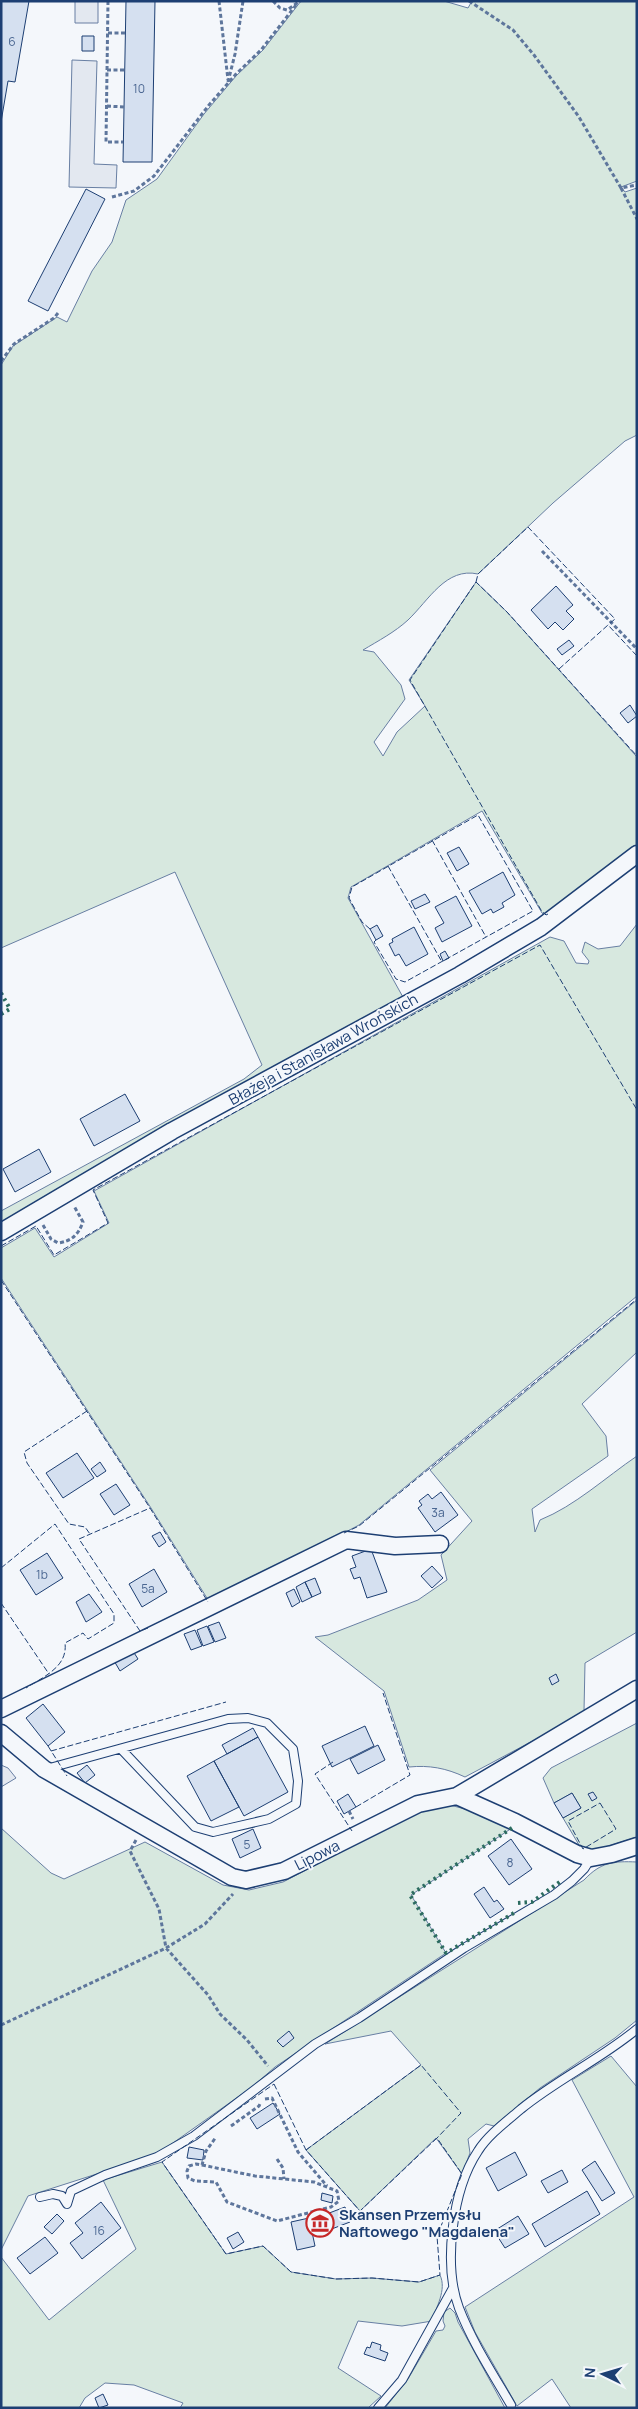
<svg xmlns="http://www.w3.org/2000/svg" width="638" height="2409" font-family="Manrope,sans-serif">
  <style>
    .green { fill: #d7e8df; stroke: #687fa3 }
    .parking { fill: #e3e8f0; stroke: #687fa3 }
    .building { fill: #d5e0f0; stroke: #1d3f73 }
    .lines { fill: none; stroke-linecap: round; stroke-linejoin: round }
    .service-casing { stroke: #1d3f73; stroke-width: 10 }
    .minor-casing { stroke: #1d3f73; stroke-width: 19 }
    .path { stroke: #5e769c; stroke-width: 3; stroke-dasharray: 4 2.5; stroke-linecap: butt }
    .service { stroke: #f4f7fb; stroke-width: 8 }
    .minor { stroke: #f4f7fb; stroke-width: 16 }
    .hedge { stroke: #2c6c60; stroke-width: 4; stroke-dasharray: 2.5 4; stroke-linecap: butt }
    .fence { stroke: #1d3f73; stroke-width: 1; stroke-dasharray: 6 2.5; stroke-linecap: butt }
    .labels { text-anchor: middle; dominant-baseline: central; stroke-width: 4; stroke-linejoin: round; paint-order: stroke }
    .number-label { font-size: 12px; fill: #4b6792 }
    .street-label { font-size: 15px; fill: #1d3f73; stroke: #f4f7fb }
    .poi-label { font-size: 15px; font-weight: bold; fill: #1d3f73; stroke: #f4f7fb; text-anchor: start }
  </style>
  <rect width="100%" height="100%" fill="#f4f7fb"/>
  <!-- green -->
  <path class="green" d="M301,1H444L468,8L472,1H637V181L621,187L625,192L637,188V435L625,441L553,503L478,574C446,567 429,600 408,620C395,632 378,641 363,650L374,652L401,685L405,699L374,742L383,756L397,732L425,706L409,680L476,582L507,612L637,757V849L546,916L542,913L482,811L351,887L348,898L404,999L287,1059L267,1076L1,1228V1211L244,1079L262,1065L175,872L1,948V365L13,346L57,317L67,322L92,271L112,242L126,200L157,179L204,114L236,76L263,50Z
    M637,924V1296L359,1525L210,1603L151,1508L1,1278V1248L35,1228L54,1257L109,1223L94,1191L550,937L564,941L576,963L588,964L589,961L582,952L585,942L598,949L620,946Z
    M637,1300V1352L582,1404L606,1436L608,1456L532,1509L535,1532L540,1520C575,1506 606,1477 637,1456V1632L585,1663L584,1711L587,1712L465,1777C446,1768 429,1765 409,1767L384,1691L315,1637L328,1635L418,1600L447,1580L441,1555L472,1521L430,1470Z
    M637,1723V1837L596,1850H582L563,1818L581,1808L572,1793L554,1803L543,1778L551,1768Z
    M450,1805L491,1816L512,1828L411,1895L446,1953L275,2067L252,2087L156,2155L28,2196L1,2250V1828L51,1873L64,1879L145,1842L223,1885L249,1890L283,1882L423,1809Z
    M637,1862V2020L615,2038L540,2088L494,2126L486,2124L468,2139L470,2153L462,2174L436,2138L360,2211L306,2150L421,2065L391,2031L325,2044L584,1880C601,1862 613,1861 637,1862Z
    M611,2056L637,2087V2408H571L552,2379L517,2406L475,2332L465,2307L634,2197L572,2080Z
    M162,2162L226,2254L263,2246L291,2272L336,2279L372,2278L419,2282L440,2275C447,2290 436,2307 432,2321L402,2326L358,2321L338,2368L381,2396L368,2408H180L183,2403L134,2385L105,2383L85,2398L79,2408H1V2257L49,2320L136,2249L103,2180Z
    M450,2308L455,2313L458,2322L505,2408H385L408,2379L436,2331L443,2330L445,2326L443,2321L444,2312Z"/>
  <!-- parking -->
  <path class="parking" d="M75,1H98V23H75Z
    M72,60L97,61L94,164L117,165L116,188L69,187Z
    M1,1765L8,1768L16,1778L1,1787Z"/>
  <!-- building -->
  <path class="building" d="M1,1H29L15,82L8,81L1,122Z
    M126,1H155L152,162H123Z
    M82,36H94V51H82Z
    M86,189L105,199L48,311L28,301Z
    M556,586L573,605L566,611L574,619L563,630L555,622L548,629L531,610Z
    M569,640L574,646L562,655L557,649Z
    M630,705L637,716L628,723L620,713Z
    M459,847L469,864L457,871L447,853Z
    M503,872L515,895L502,903L504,907L493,913L491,909L482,914L469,891Z
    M425,894L430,902L415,909L411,901Z
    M456,896L472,926L442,942L435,928L444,923L435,907Z
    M377,925L383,936L376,940L370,929Z
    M414,927L428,954L406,966L399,954L395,956L389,944L393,942L392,939Z
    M445,951L449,958L443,961L440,954Z
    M125,1094L140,1121L94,1146L80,1119Z
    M39,1149L51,1172L15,1192L3,1169Z
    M77,1453L94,1478L63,1498L46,1473Z
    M100,1462L106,1471L97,1477L91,1469Z
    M116,1484L130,1505L114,1515L100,1494Z
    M441,1492L458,1515L435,1532L418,1508L422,1505L419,1501L428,1494L432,1499Z
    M160,1532L166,1542L159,1547L152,1536Z
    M371,1549L387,1592L367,1598L360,1577L354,1579L350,1569L356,1567L352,1556Z
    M47,1553L63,1578L36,1595L20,1570Z
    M432,1566L443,1578L432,1588L421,1576Z
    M154,1569L167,1592L142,1607L129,1584Z
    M315,1578L321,1593L312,1597L305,1582Z
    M305,1582L312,1597L302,1602L296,1587Z
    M294,1589L300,1602L292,1607L286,1593Z
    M89,1594L102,1612L86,1622L76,1602Z
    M219,1622L226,1638L215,1642L208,1626Z
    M207,1626L214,1642L203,1646L197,1630Z
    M195,1630L202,1646L191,1650L184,1634Z
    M131,1648L138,1659L120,1671L113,1659Z
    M556,1674L559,1681L552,1685L549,1678Z
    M43,1704L65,1732L48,1746L26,1718Z
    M365,1726L374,1746L332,1767L322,1746Z
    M253,1728L258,1737L227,1754L222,1745Z
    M258,1737L288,1792L244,1816L214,1761Z
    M378,1745L385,1760L358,1774L350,1759Z
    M214,1761L239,1807L211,1821L187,1776Z
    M87,1765L95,1775L85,1783L77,1773Z
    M593,1792L597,1798L592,1801L588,1794Z
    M572,1793L581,1808L563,1818L554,1803Z
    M348,1794L356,1807L344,1814L337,1801Z
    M253,1829L261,1848L240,1858L232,1839Z
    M511,1839L532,1869L509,1885L488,1856Z
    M484,1887L494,1902L497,1900L504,1909L490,1918L474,1894Z
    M289,2031L294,2038L283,2047L277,2041Z
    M273,2103L280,2114L257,2129L250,2118Z
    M189,2147L204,2150L203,2160L187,2158Z
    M515,2152L527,2175L498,2191L486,2168Z
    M595,2161L615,2193L602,2201L582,2170Z
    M562,2170L568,2182L548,2193L541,2181Z
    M587,2191L600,2214L545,2247L532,2224Z
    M322,2193L333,2196L332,2203L321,2200Z
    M101,2202L121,2228L82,2259L70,2243L83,2233L75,2223Z
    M345,2207L350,2222L329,2230L324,2215Z
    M57,2214L64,2221L52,2234L44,2227Z
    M518,2216L529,2234L505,2248L494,2231Z
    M309,2218L315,2246L297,2250L291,2222Z
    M238,2232L244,2242L233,2249L227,2238Z
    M45,2237L58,2253L30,2274L17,2258Z
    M372,2342L381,2345L380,2350L388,2353L385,2361L364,2354L367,2347L370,2348Z
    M103,2394L108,2405L99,2408L95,2398Z"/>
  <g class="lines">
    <!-- service casing -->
    <g class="service-casing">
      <path id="service" d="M46,1769L228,1719L248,1718L267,1723L293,1749L298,1781L296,1804L269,1819L213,1832L195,1827L121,1749
        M40,2197L53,2194L62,2196L67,2204L71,2191L105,2175L157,2157L194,2136L315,2044L359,2018L464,1948L554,1895L572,1881L584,1869L591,1858
        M511,2405C493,2374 472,2342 459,2308C443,2265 452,2190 478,2151C488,2135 507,2121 521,2109C558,2079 601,2059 637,2029
        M378,2408L402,2380L453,2288"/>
    </g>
    <!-- minor casing -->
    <g class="minor-casing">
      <path id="minor" d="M1,1232L172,1131L460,975L541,927L637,854
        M1,1709L346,1540L395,1546L440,1544
        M1,1733L44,1769L232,1877L246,1880L284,1871L418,1804L457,1796L637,1689
        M457,1796L515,1822L577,1854L591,1858L612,1854L637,1846"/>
    </g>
    <!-- path -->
    <path class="path" d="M108,1L106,142H123
      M219,1L228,80
      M273,1L280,8L287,10L300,1
      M469,1L513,30L534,55L579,117L621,188L637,185
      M108,33H126
      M107,70H125
      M228,82L235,54L243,1
      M107,106L124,107
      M621,188L637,219
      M112,197L134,191L154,176L209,105L236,74L261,50L296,5
      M1,361L14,344L54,318L58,313
      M542,551L637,649
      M43,1225L51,1239L58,1243C72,1241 78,1235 83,1222L74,1206
      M349,1811L353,1819
      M136,1840L130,1851L159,1909L166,1948L208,1995L220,2014L247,2040L268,2066
      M1,2025L166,1948L205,1924L233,1894
      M265,2099L272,2098L298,2152L327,2186
      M231,2126L259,2106L261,2102
      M277,2159L283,2168L284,2179
      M202,2165L255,2176L314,2182L337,2191L339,2201L331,2207L277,2221L227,2202L216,2182L195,2181L188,2178L187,2171L189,2166L196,2164L202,2165L206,2151L216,2137"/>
    <!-- service -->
    <use href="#service" class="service"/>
    <!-- minor -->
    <use href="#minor" class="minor"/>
    <!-- hedge -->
    <path class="hedge" d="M1,993L10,1009L1,1014
      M512,1828L410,1895L446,1953L514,1913
      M518,1903L532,1902L561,1881"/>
    <!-- fence -->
    <path class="fence" d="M476,582L478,574L528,527L615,619L608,625
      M559,669L608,625L637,656
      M432,840L486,937
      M388,866L442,962
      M548,914L546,915L541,910L410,680L476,582L507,612L637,756
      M370,929L362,922L349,898L352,887L478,815L533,911L405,982L396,979L374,942L376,940
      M1,1246L36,1226L54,1255L108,1223L93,1190L540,945L637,1110
      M1,1280L150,1508L208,1602
      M87,1411L24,1452L27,1463L69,1524L85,1527L90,1534
      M344,1533L359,1526L637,1299
      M1,1568L55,1524L114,1614V1623L88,1639L83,1633L65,1643C68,1667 43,1677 26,1688
      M1,1603L49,1674
      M148,1628L140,1631L79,1539L150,1508
      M48,1746L67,1776
      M51,1751L226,1702
      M333,1762L315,1774L352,1831
      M600,1803L616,1829L583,1849L568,1821Z
      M356,1807L410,1775L383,1693
      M274,2084L306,2150L360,2211L437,2138L462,2174L437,2236L440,2275L419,2282L372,2278L336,2279L291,2272L263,2246L226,2254L162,2162Z
      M306,2150L421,2065L461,2113L437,2138"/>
  </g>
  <!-- icons -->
  <defs>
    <g id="museum-ring" transform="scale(1.4375)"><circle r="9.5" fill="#f4f7fb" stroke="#c62828" stroke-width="1.5"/><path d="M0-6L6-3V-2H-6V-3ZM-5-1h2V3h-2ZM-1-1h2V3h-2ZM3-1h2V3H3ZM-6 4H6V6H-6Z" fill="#c62828"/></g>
  </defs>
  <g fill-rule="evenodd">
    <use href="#museum-ring" x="320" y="2223"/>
  </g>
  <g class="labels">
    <!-- number labels -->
    <g class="number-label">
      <text x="12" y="41">6</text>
      <text x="139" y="88">10</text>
      <text x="438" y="1512">3a</text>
      <text x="42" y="1574">1b</text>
      <text x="148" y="1588">5a</text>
      <text x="247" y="1844">5</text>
      <text x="510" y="1862">8</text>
      <text x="99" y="2230">16</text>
    </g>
    <!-- street labels -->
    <g class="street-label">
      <text transform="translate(323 1049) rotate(-29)">Błażeja i Stanisława Wrońskich</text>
      <text transform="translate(317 1855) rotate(-27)">Lipowa</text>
    </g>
    <!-- poi labels -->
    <g class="poi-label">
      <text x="339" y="2214">Skansen Przemysłu<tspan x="339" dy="17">Naftowego "Magdalena"</tspan></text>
    </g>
  </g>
  <!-- border -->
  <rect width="638" height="2409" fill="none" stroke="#1d3f73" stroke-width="5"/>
  <!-- north arrow -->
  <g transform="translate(603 2374) rotate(275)" stroke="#f4f7fb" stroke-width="4" paint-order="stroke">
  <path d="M0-4L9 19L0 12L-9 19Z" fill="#1d3f73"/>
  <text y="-8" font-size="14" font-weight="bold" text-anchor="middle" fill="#1d3f73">N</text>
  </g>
</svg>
